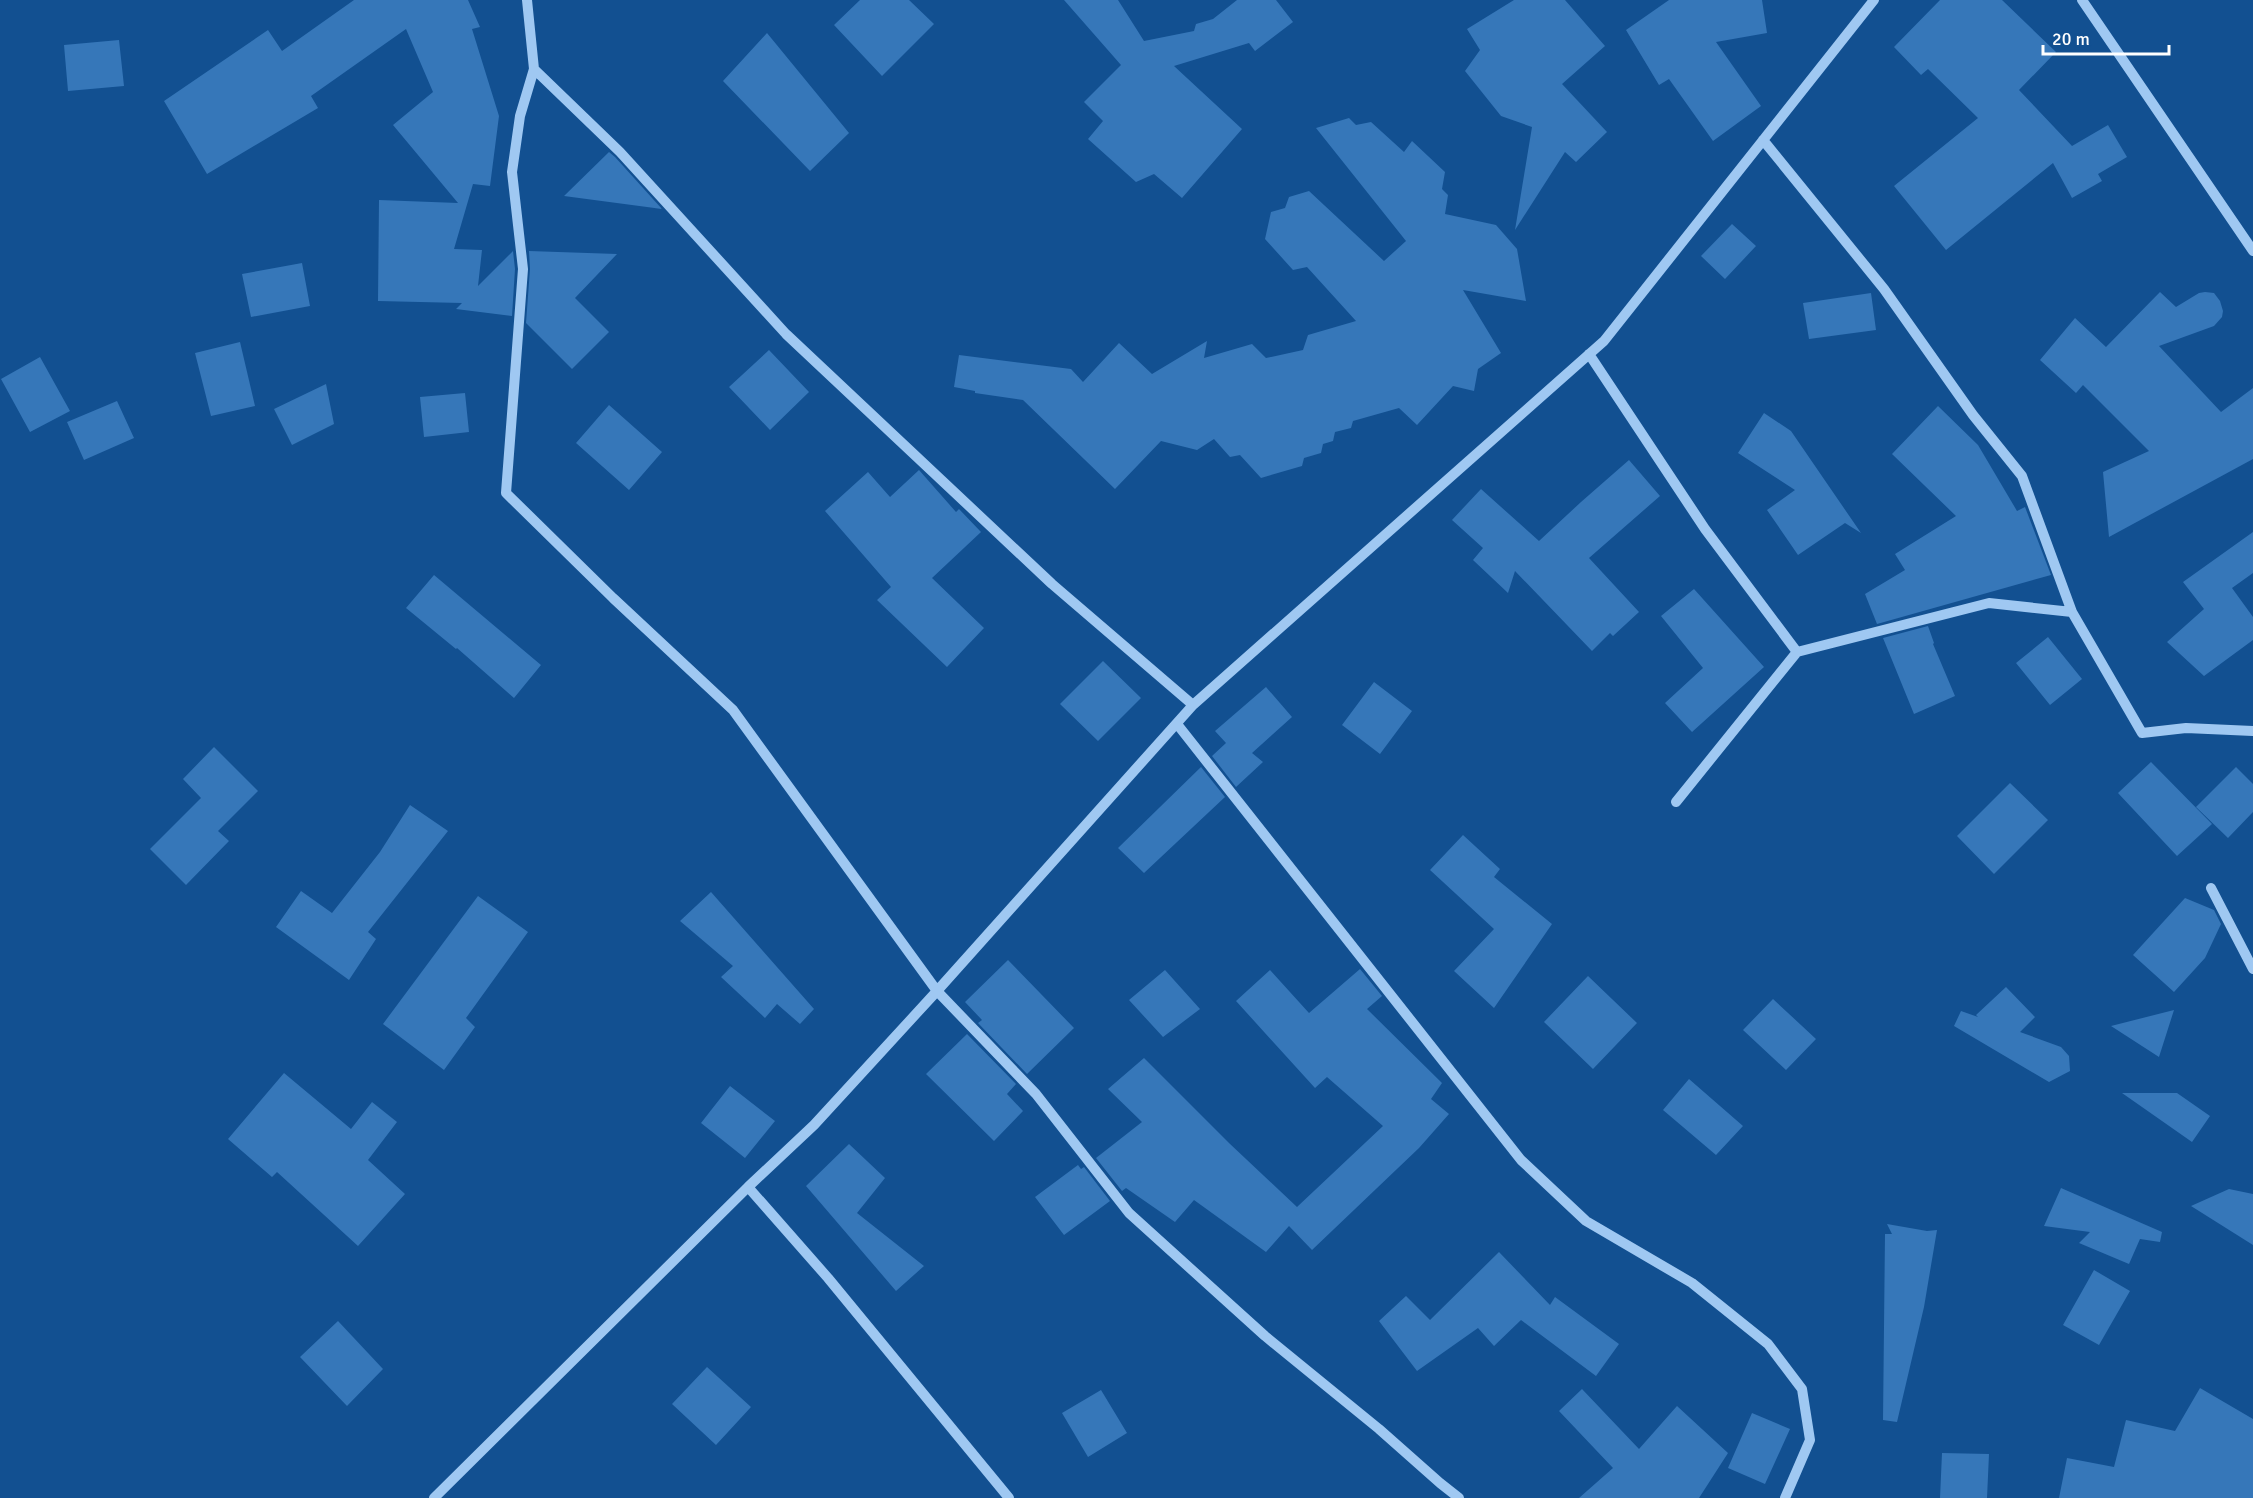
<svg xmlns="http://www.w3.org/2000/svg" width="2253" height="1498" font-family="Signika,sans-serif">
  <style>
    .building { fill: #3677b9 }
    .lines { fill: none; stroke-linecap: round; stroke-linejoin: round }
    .minor { stroke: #9fc8f2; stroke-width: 10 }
  </style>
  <rect width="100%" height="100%" fill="#125091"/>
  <!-- building -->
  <path class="building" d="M354,0H468L480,27L472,29L499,116L490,186L473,184L454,249L482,250L478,286L513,251L515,269L512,316L456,309L462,303L378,301L379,200L458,203L393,125L433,92L406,29L311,96L318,108L207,174L164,101L268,30L282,51Z
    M860,0H909L934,24L882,76L834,25Z
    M1064,0H1118L1144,41L1194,31L1196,24L1213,19L1237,0H1276L1293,22L1255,51L1249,43L1174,66L1242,129L1182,198L1154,174L1136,182L1088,139L1103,121L1084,102L1121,65Z
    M1514,0H1565L1605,46L1562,84L1607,132L1576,162L1565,152L1515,230L1532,127L1501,116L1465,71L1480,50L1467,29Z
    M1669,0H1762L1767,33L1716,42L1761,106L1713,141L1669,79L1659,85L1626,30Z
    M1940,0H2002L2056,52L2019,90L2072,146L2108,125L2127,157L2098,174L2102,181L2072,198L2053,163L1946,250L1894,186L1978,118L1928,69L1921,75L1894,47Z
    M767,33L849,133L810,171L723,81Z
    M119,40L124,86L68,91L64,45Z
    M1349,118L1356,125L1371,122L1404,152L1412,141L1445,172L1442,189L1448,195L1445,214L1496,225L1517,249L1526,301L1463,290L1501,353L1478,369L1474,391L1453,386L1417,425L1399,408L1353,421L1351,428L1335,432L1333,441L1323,444L1321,453L1304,458L1302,466L1261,478L1240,455L1230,457L1214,439L1197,450L1161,441L1115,489L1023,400L975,393V391L954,387L959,355L1071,369L1083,382L1119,343L1152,374L1207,341L1204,358L1252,344L1266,358L1303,350L1308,335L1356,321L1307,267L1293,270L1265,239L1271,212L1285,208L1289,197L1309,191L1384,261L1406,241L1316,128Z
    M609,152L615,157L662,209L564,196Z
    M1732,224L1756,246L1725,279L1701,256Z
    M529,251L617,254L575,298L609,332L572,369L526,323L530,269Z
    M302,263L310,306L251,317L242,274Z
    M2160,292L2176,307L2199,293L2205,292L2214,293L2220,301L2223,311L2222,317L2214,326L2159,346L2221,412L2253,388V459L2109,537L2103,472L2149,451L2083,385L2076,393L2040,360L2075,318L2106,347Z
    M1871,293L1876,330L1809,339L1803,303Z
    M240,342L255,406L211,416L195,353Z
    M769,350L809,392L770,430L729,387Z
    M40,357L70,411L30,432L1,379Z
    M326,384L334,424L292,445L274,409Z
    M465,393L469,432L424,437L420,397Z
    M117,401L134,438L84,460L67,422Z
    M609,405L662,452L629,490L576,443Z
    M1938,406L1978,445L2017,511L2025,507L2051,575L1877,624L1865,594L1905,570L1895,554L1956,516L1892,454Z
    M1764,413L1791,431L1861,533L1845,523L1798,555L1767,510L1795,490L1738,453Z
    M1629,460L1660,496L1589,558L1639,612L1613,636L1610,633L1592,651L1515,571L1508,593L1473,560L1483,548L1452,520L1481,489L1539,541L1581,502Z
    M919,470L956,512L959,509L981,532L932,578L984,628L947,667L877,600L891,587L825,511L868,472L890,497Z
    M2253,532V573L2232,588L2253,617V640L2204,676L2167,642L2204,609L2183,582Z
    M434,575L541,665L514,698L457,648L456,649L406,608Z
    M1694,589L1764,667L1692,732L1665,703L1703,668L1661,616Z
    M1928,626L1934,643L1933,644L1955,696L1914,714L1883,638Z
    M2048,637L2082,679L2050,705L2016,663Z
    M1103,661L1141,698L1098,741L1060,704Z
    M1374,682L1412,711L1380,754L1342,725Z
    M1266,687L1292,717L1252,753L1263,762L1236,787L1212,756L1226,743L1215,731Z
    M214,747L258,791L218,831L229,841L186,885L150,849L201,798L183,779Z
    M2151,762L2212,824L2177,856L2118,793Z
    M1201,767L1225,797L1144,873L1118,848Z
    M2236,767L2253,784V812L2228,838L2196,807Z
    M2010,783L2048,820L1994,874L1957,836Z
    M410,805L448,831L368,932L376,939L349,980L276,927L301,891L332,913L380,852Z
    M1463,835L1500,869L1494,877L1552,924L1494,1008L1454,971L1494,929L1430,870Z
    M711,892L814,1009L800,1024L777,1004L765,1018L721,977L733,966L680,921Z
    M478,896L528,932L466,1018L475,1027L444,1070L383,1024Z
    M2185,898L2214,910L2221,924L2205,958L2174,992L2133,955Z
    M1008,960L1074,1028L1027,1074L978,1023L982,1020L965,1002Z
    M1360,969L1382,996L1367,1009L1442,1083L1431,1099L1449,1114L1419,1148L1312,1250L1289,1226L1266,1252L1194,1200L1175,1222L1126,1188L1122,1191L1096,1158L1142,1122L1108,1089L1144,1058L1229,1143L1297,1207L1383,1126L1327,1077L1315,1088L1236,1001L1270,970L1309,1013Z
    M1165,970L1200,1009L1163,1037L1129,1000Z
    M1588,976L1637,1023L1593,1069L1544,1022Z
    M2006,987L2035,1017L2020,1032L2061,1047L2069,1056L2070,1071L2049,1082L1954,1026L1961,1011L1978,1017L1976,1015Z
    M1773,999L1816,1039L1786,1070L1743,1030Z
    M2174,1010L2159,1057L2111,1026Z
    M967,1034L1016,1084L1007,1094L1023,1111L994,1141L926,1074Z
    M284,1073L351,1129L372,1102L397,1122L368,1160L405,1194L358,1246L277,1172L272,1177L228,1139Z
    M1689,1079L1743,1126L1716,1155L1663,1110Z
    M730,1086L775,1121L745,1158L701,1123Z
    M2122,1093H2177L2210,1116L2192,1142Z
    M849,1144L885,1178L857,1213L924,1266L896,1291L806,1186Z
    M1078,1165L1081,1169L1084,1167L1110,1201L1064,1235L1035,1197Z
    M2061,1188L2162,1232L2160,1242L2140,1239L2129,1264L2079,1243L2090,1232L2044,1226Z
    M2229,1189L2253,1194V1245L2191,1206Z
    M1887,1224L1927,1231L1937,1230L1924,1307L1897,1422L1883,1420L1885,1234H1892Z
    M1499,1252L1550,1305L1555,1297L1619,1344L1596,1376L1521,1320L1494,1346L1478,1328L1417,1371L1379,1321L1406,1296L1430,1320Z
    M2094,1270L2130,1291L2099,1345L2063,1325Z
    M338,1321L383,1369L347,1406L300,1357Z
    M707,1367L751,1407L716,1445L672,1404Z
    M2200,1388L2253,1419V1498H2059L2067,1458L2114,1467L2126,1420L2175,1431Z
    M1582,1389L1639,1449L1677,1406L1728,1453L1699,1498H1579L1613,1468L1559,1411Z
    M1101,1390L1127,1433L1088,1457L1062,1413Z
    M1752,1413L1790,1429L1765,1484L1728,1468Z
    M1942,1453L1989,1454L1987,1498H1940Z"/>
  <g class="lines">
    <!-- minor -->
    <path class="minor" d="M527,0L534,69L520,116L512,172L523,269L506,493L613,598L733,710L937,991L1036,1094L1129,1213L1265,1336L1379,1429L1440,1483L1459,1498
      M2082,0L2253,251
      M534,69L620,152L786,334L1052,584L1193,705
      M1763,140L1884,289L1973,415L2022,476L2072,612L2142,733L2186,728L2253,731
      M1589,354L1705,529L1797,652
      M1177,724L1521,1160L1586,1221L1692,1283L1768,1344L1802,1389L1810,1440L1785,1498
      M1676,802L1797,652L1989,603L2072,612
      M2211,888L2253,969
      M748,1187L828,1278L1009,1498
      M434,1498L748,1187L814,1125L937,991L1193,705L1604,341L1874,0"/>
  </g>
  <!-- scale -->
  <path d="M2043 45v9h126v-9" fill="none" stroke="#ffffff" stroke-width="3"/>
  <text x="2052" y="45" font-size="18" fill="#ffffff" stroke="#125091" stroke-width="4.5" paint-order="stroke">20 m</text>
</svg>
